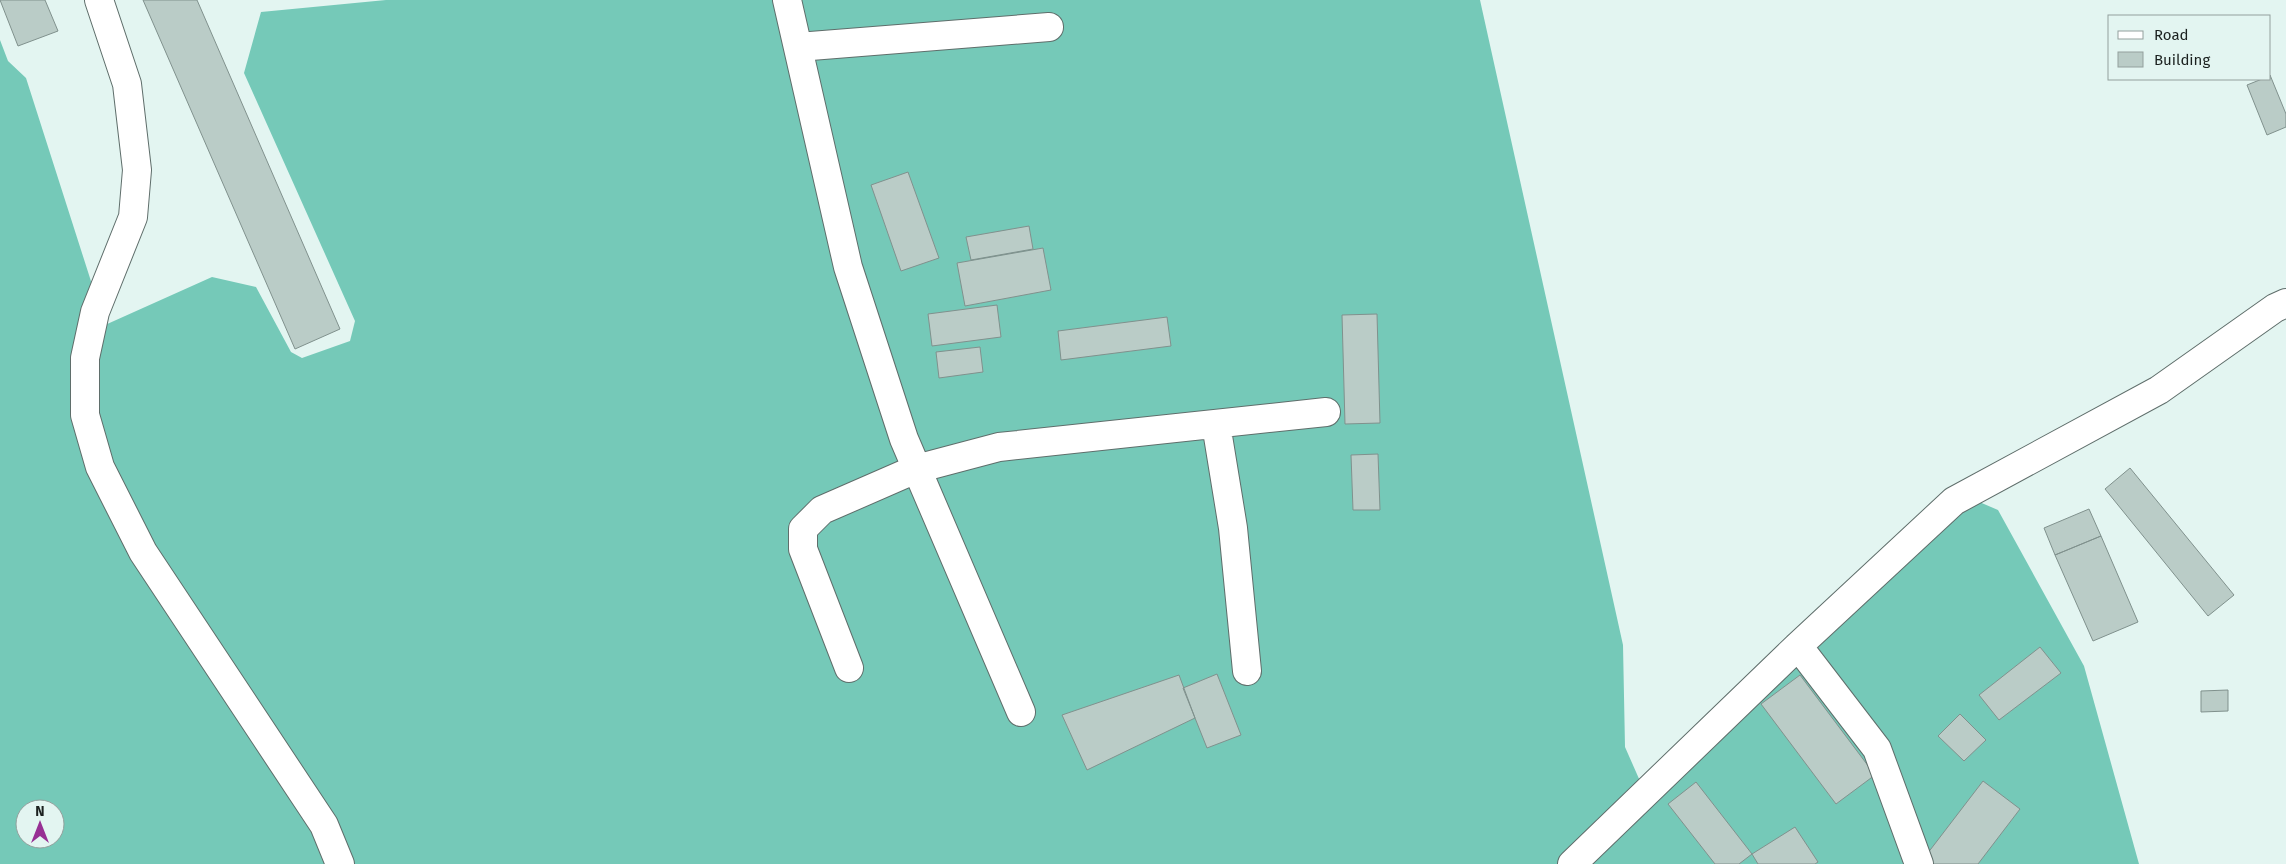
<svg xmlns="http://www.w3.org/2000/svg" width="2286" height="864" font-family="'Fira Sans',sans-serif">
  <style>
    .forest { fill: #75c9b8; fill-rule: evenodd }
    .building { fill: #baccc7; stroke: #80918d }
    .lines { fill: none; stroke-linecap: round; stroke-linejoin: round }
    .minor-casing { stroke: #5f6e6b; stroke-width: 30 }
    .minor { stroke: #fff; stroke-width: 28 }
  </style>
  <rect width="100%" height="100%" fill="#e3f5f1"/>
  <!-- forest -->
  <path class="forest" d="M386,0H1480L1623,645L1625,747L1651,806L1954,514L1977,501L1998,510L2084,666L2139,864H0V40L8,61L26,78L105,325L212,277L256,287L291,352L302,358L350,341L355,321L244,73L261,12ZM25,809H55V839H25Z"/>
  <!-- building -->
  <path class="building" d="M0,0H45L58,31L18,46Z
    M143,0H197L340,329L295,349Z
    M2270,75L2286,114V127L2267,135L2247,85L2262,79H2270Z
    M908,172L939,258L901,271L871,185Z
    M1029,226L1033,249L971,260L966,237Z
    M1043,248L1051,290L965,306L957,263Z
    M997,305L1001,337L932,346L928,314Z
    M1377,314L1380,423L1345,424L1342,315Z
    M1167,317L1171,346L1061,360L1058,331Z
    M980,347L983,372L939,378L936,352Z
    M1378,454L1380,510H1353L1351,455Z
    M2130,468L2234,595L2208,616L2105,489Z
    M2089,509L2101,536L2055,555L2044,528Z
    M2101,536L2138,622L2093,641L2055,555Z
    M2040,647L2061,673L1999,720L1979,695Z
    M1217,674L1241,735L1207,748L1183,688Z
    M1179,675L1195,718L1087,770L1062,715Z
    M1800,675L1875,775L1836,804L1761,704Z
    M2228,690V711L2201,712V691Z
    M1960,714L1986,740L1964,761L1938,736Z
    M1983,781L2020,809L1978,864H1932L1924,858Z
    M1696,782L1752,854L1739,864H1715L1668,804Z
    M1795,827L1818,862L1815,864H1758L1752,854Z"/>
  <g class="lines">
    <!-- minor casing -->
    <g class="minor-casing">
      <path id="minor" d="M99,0L127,84L137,170L133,217L95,312L85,358V415L100,467L143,552L324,825L340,864
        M787,0L848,267L904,439L1021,712
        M798,47L1049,27
        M1216,424L1233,528L1247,671
        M1798,646L1877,749L1919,864
        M849,668L803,549V529L822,510L916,469L999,447L1326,412
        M1572,864L1798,646L1954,501L2159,390L2275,308L2286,303"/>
    </g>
    <!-- minor -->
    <use href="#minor" class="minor"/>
  </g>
  <!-- legend -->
  <rect x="2108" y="15" width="162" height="65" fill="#e3f5f1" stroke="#93a09d"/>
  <rect x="2118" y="31" width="25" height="8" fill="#ffffff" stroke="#93a09d"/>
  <text x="2154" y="40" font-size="15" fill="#1b211f">Road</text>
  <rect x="2118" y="52" width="25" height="15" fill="#baccc7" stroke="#93a09d"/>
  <text x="2154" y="65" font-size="15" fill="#1b211f">Building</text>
  <!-- north arrow -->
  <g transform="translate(40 824)"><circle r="24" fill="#e3f5f1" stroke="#93a09d"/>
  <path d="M0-4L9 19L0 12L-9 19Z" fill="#973094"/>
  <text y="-8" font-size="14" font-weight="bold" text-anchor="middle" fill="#1b211f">N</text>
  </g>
</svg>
